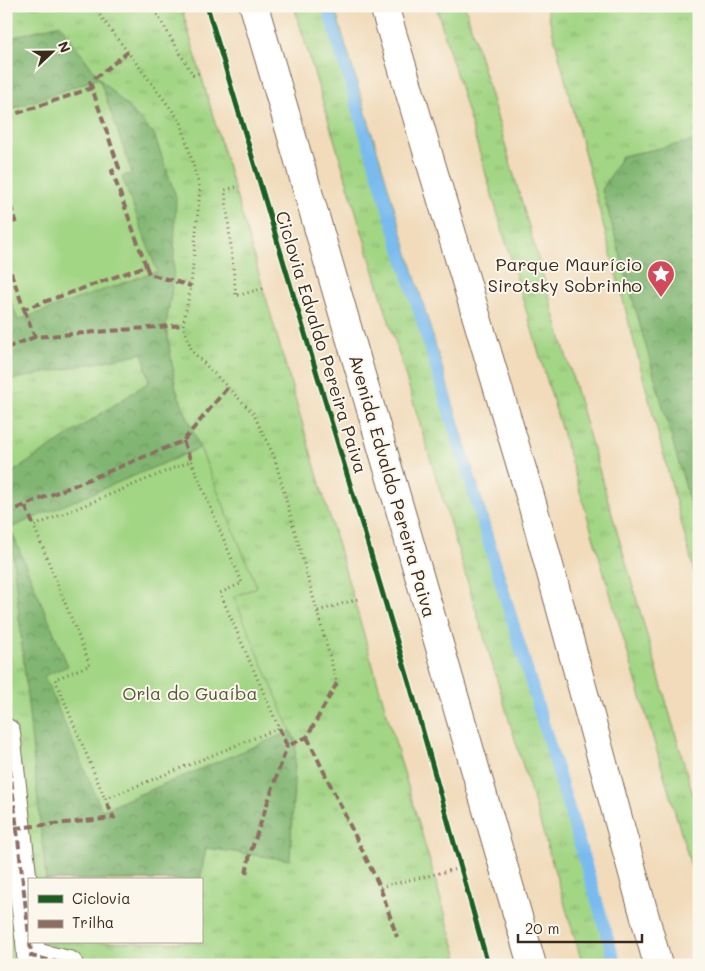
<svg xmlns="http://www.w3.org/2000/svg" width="705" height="971" font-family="Mali,sans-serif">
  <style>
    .grass { fill: url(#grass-tufts); stroke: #6e8051; fill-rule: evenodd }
    .forest { fill: url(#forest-crowns); stroke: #5e7048 }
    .pitch { fill: #a2d584; stroke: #6e8051 }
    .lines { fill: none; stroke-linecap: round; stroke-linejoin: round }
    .stream { stroke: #7abbef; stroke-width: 12 }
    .minor-casing { stroke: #7b6855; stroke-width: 30 }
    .major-casing { stroke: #7b6855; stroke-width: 30 }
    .path { stroke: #7b6855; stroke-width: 3; stroke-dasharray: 1 4; stroke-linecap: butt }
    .minor { stroke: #fff; stroke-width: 28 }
    .major { stroke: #fff; stroke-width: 28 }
    .quiet { stroke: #8d6e63; stroke-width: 4; stroke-dasharray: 8 4; stroke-linecap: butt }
    .cycleway-casing { stroke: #fbf7ec; stroke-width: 8 }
    .cycleway { stroke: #1b5e20; stroke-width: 5 }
    .labels { text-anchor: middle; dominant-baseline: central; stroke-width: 4; stroke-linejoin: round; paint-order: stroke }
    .poi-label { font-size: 18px; fill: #3b2a1e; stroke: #fbf7ec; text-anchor: end }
    .street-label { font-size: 18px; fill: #3b2a1e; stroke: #fbf7ec }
    .park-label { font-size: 18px; fill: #555538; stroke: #fbf7ec }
  </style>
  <defs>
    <pattern id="grass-tufts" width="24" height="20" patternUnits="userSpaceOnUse" patternTransform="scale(1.25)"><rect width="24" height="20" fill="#a2d584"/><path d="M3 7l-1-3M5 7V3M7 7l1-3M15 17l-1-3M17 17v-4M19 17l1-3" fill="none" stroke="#8cb772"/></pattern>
    <pattern id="forest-crowns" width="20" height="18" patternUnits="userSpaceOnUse" patternTransform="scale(1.25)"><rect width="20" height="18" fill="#81b672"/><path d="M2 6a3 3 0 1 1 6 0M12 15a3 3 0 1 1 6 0" fill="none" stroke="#6b945d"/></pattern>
  </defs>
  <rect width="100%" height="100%" fill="#fbf7ec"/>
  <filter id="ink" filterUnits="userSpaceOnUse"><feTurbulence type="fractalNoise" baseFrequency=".02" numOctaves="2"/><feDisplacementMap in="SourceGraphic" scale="10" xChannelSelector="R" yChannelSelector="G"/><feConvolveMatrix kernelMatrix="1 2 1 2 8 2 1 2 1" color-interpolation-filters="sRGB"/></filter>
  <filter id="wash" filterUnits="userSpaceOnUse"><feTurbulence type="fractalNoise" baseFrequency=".0096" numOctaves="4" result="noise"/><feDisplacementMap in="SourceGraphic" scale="20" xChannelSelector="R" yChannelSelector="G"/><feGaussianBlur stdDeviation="1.12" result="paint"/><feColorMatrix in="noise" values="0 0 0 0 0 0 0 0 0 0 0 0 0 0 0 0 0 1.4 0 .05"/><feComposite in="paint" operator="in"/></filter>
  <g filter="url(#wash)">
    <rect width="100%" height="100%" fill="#f1dbbb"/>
    <!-- grass -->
    <path class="grass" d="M6,6H181L460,965H6ZM29,880H201V942H29Z
      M294,6H334L621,965H583Z
      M436,6H465L699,815V893Z
      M546,6H699V590Z"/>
    <!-- forest -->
    <path class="forest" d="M60,24L99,78L154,134L176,197L173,281L166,326L176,389L200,448L10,528L68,666L45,676L103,810L291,731L296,742L290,860L206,848L200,880H46L10,528L7,476L149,382L143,353L6,381V288L18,320L156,271L122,177L132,173L99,78L6,111V39Z
      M699,140V535L602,190L622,156Z"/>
    <!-- pitch -->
    <path class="pitch" d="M99,78L132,173L122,177L157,271L18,320L6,288V111Z
      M200,448L257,587L234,597L291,731L102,810L44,676L68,666L10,528Z"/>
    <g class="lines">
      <!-- stream -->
      <path class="stream" d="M327,6L616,965"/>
    </g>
  </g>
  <g filter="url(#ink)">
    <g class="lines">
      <!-- minor casing -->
      <g class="minor-casing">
        <path id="minor" d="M6,733L29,936
          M30,942L31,956L69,965"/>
      </g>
      <!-- major casing -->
      <g class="major-casing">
        <path id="major" d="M254,6L532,965
          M384,6L530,496L658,965"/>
      </g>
      <!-- path -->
      <path class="path" d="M96,6L98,13L181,122L200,189L191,286L183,325L192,351L253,413L274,456L337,683
        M152,6L193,75L202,72
        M236,187L225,190L236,296L265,288
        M191,461L242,583L220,593L279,728L105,799L55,679L90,665L34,526Z
        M318,611L358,599
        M380,887L461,868"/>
      <!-- minor -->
      <use href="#minor" class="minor"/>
      <!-- major -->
      <use href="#major" class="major"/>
      <!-- quiet -->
      <path class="quiet" d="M92,88L90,82L128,52
        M6,117L92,88L119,168L112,171L146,266L24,309L6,259
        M6,194L16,221L6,225
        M146,266L149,274L191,286
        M24,309L35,337
        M6,348L35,337L183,325
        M183,441L191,461
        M25,506L34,526
        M6,513L183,441L228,387
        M279,728L287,746L307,737L337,683
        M6,733L29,936
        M307,737L380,887L397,937
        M15,828L114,818L105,799
        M246,874L250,854L287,746
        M30,942L31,956L69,965"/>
      <!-- cycleway casing -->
      <g class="cycleway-casing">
        <path id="cycleway" d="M207,6L410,685L488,965"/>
      </g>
      <!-- cycleway -->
      <use href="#cycleway" class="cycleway"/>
    </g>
  </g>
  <!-- icons -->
  <defs>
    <g id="sight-pin" transform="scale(1.4375)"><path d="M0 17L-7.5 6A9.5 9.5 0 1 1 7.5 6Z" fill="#d1495b" stroke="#fbf7ec"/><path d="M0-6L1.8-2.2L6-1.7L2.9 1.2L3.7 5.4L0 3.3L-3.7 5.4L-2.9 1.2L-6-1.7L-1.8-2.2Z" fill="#fff"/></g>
  </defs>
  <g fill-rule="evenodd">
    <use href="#sight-pin" x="661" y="274"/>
  </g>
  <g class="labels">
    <!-- poi labels -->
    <g class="poi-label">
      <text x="642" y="264">Parque Maurício<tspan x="642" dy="21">Sirotsky Sobrinho</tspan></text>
    </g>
    <!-- street labels -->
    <g class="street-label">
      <text transform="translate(322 342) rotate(73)">Ciclovia Edvaldo Pereira Paiva</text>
      <text transform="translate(393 486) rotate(74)">Avenida Edvaldo Pereira Paiva</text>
    </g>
    <!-- park labels -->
    <g class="park-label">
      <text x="190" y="693">Orla do Guaíba</text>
    </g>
  </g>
  <!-- margin -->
  <rect width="705" height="971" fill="none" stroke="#fbf7ec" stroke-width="25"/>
  <!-- legend -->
  <rect x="28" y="878" width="175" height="65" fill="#fbf7ec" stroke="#aea59a"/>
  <rect x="38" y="895" width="25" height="8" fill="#1b5e20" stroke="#aea59a"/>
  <text x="72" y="904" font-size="15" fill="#3b2a1e">Ciclovia</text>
  <rect x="38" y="920" width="25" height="8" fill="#8d6e63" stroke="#aea59a"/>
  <text x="72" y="928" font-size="15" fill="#3b2a1e">Trilha</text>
  <!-- north arrow -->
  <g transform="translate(52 52) rotate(68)" stroke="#fbf7ec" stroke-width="4" paint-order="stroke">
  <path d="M0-4L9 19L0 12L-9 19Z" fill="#3b2a1e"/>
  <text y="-8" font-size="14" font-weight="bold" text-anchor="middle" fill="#3b2a1e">N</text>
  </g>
  <!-- scale -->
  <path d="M518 934v8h124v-8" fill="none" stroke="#3b2a1e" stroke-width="2.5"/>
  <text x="525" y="934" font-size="15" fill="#3b2a1e" stroke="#fbf7ec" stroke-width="4" paint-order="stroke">20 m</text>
</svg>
